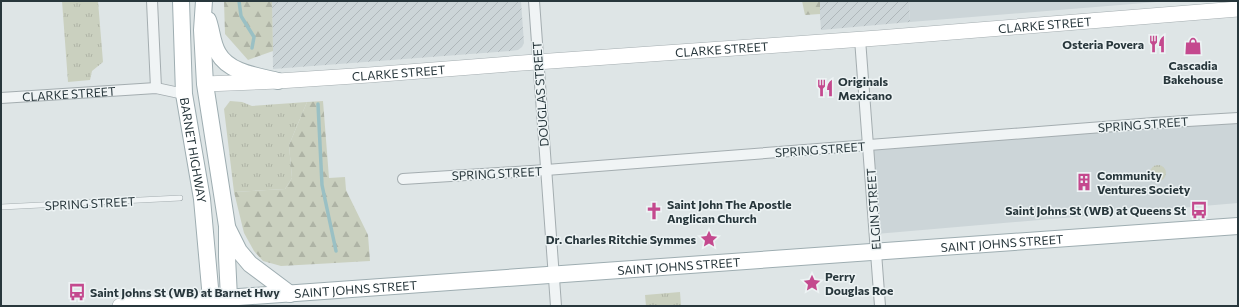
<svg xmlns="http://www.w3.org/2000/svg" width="1239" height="307" font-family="Commissioner,sans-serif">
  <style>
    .built { fill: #ccd5d8 }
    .industrial { fill: url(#industrial-furrows) }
    .grass { fill: url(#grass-tufts) }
    .forest { fill: url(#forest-firs) }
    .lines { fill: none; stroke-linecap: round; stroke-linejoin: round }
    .stream { stroke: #9ac0c4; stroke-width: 3.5 }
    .lane-casing { stroke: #a4adb0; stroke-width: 6 }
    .street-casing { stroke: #a4adb0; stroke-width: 12 }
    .secondary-casing { stroke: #a4adb0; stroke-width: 16 }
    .primary-casing { stroke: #9eadb1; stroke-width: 18 }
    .lane { stroke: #f0f4f5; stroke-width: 5 }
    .street { stroke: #f0f4f5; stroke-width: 10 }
    .secondary { stroke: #fff; stroke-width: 15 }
    .primary { stroke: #fff; stroke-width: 16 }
    .labels { text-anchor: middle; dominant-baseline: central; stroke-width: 3; stroke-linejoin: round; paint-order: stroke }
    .street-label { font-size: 12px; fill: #28373c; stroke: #edf3f4 }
    .poi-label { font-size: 12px; font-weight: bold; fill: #28373c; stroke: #edf3f4; text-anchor: start }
  </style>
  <defs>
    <pattern id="industrial-furrows" width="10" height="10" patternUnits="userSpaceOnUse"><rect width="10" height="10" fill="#ccd5d8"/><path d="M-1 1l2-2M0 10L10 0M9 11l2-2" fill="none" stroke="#afb7ba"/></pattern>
    <pattern id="grass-tufts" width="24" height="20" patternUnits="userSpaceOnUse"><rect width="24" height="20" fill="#cad0bf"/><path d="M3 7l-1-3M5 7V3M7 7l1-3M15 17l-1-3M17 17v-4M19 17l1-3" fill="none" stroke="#aeb3a5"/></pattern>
    <pattern id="forest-firs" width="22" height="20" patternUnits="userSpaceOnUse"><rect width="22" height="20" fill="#cad0bf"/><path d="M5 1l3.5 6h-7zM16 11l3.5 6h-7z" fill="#aeb3a5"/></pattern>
  </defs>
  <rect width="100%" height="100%" fill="#dee5e6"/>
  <!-- built -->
  <path class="built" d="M909,1H1169L910,22Z
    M1238,121V203L876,234L869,145Z"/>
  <!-- industrial -->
  <path class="industrial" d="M272,1H521L524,43L522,47L518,50L510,51L273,69Z
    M819,1H909L910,22L821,30Z"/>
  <!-- grass -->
  <path class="grass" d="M62,1H98L103,62L92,71L90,80L68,82Z
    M230,101L242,102L252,106L307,102L289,145L292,178L285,189L234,192L224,109Z
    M1150 173a8 8 0 1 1 16 0a8 8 0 1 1-16 0Z
    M680,292L681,306H646L645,295Z"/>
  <!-- forest -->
  <path class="forest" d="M224,1H272L273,51L248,60L225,34Z
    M802,1H820V14L805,15Z
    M323,101L329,178L345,177L346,190L368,235L370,261L281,266L263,261L254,251L244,233L234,192L285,189L292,178L289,145L307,102Z"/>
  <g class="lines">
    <!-- stream -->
    <path class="stream" d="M239,1L241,16L254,37L252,48
      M318,104L322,185L336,251"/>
    <!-- lane casing -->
    <g class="lane-casing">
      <path id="lane" d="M1,207L180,198"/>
    </g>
    <!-- street casing -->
    <g class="street-casing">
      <g id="street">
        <path d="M152,1L156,88"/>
        <path d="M534,1L556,306"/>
        <path d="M860,39L880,306"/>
        <path id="s1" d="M1,98L156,88L184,94"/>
        <path d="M403,179L546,170L1154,123L1238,118"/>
      </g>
    </g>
    <!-- secondary casing -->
    <g class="secondary-casing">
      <g id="secondary">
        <path id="s2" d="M205,84L278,81L369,75L522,63L878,38L1238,9"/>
        <path d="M120,306L211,299"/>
      </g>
    </g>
    <!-- primary casing -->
    <g class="primary-casing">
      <g id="primary">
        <path id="s3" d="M181,1L184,94L202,199L211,299L1238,226"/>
        <path d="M204,1L202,30L205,84L227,226V257L229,298"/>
        <path d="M208,20C212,31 212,43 218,53C229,73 258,76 278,81"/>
        <path d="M228,229L239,251L250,264L290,294"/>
      </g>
    </g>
    <!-- lane -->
    <use href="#lane" class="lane"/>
    <!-- street -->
    <use href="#street" class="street"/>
    <!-- secondary -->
    <use href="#secondary" class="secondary"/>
    <!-- primary -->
    <use href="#primary" class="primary"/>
  </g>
  <!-- icons -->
  <defs>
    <g id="restaurant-bare" transform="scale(1.38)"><path d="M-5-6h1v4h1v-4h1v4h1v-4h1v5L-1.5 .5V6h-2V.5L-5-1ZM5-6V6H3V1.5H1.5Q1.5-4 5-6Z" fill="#c4498e" stroke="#edf3f4" stroke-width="2.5" paint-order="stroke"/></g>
    <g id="shop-bare" transform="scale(1.38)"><path d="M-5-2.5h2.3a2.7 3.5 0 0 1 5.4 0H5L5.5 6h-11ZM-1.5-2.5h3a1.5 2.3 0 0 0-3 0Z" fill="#c4498e" stroke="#edf3f4" stroke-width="2.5" paint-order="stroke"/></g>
    <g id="building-bare" transform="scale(1.38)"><path d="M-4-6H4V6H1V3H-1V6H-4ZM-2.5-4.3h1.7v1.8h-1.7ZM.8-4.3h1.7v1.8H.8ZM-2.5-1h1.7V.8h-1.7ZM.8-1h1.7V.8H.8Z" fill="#c4498e" stroke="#edf3f4" stroke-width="2.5" paint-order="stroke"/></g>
    <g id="bus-bare" transform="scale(1.38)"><path d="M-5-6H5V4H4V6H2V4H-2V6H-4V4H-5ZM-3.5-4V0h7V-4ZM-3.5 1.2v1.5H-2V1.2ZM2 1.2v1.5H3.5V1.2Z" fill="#c4498e" stroke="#edf3f4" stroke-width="2.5" paint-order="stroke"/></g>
    <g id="church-bare" transform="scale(1.38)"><path d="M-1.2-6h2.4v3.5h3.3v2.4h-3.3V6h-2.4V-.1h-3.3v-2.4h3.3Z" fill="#c4498e" stroke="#edf3f4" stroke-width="2.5" paint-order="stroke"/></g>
    <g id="sight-bare" transform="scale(1.38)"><path d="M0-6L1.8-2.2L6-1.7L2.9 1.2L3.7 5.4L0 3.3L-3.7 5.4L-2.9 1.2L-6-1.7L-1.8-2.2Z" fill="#c4498e" stroke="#edf3f4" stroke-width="2.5" paint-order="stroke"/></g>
  </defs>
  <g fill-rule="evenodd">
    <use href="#restaurant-bare" x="1157" y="44"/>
    <use href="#shop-bare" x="1193" y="46"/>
    <use href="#restaurant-bare" x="825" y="88"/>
    <use href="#building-bare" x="1084" y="182"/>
    <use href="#bus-bare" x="1199" y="210"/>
    <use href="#church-bare" x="654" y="211"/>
    <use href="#sight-bare" x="709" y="239"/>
    <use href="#sight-bare" x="812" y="283"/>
    <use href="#bus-bare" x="77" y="292"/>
  </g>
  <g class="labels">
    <!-- street labels -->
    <g class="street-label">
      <text stroke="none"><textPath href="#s2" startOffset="842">CLARKE STREET</textPath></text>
      <text stroke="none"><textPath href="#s2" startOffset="518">CLARKE STREET</textPath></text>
      <text stroke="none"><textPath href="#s2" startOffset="194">CLARKE STREET</textPath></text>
      <text stroke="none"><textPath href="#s1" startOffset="68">CLARKE STREET</textPath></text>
      <text transform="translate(540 94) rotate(-94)">DOUGLAS STREET</text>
      <text transform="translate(1143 124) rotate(-4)">SPRING STREET</text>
      <text transform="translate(820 149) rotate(-4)">SPRING STREET</text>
      <text stroke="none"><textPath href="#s3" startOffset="150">BARNET HIGHWAY</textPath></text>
      <text transform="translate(497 173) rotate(-3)">SPRING STREET</text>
      <text transform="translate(90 203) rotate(-3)">SPRING STREET</text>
      <text transform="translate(873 209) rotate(-94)">ELGIN STREET</text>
      <text stroke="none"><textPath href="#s3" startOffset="1093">SAINT JOHNS STREET</textPath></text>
      <text stroke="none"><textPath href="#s3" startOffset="769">SAINT JOHNS STREET</textPath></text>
      <text stroke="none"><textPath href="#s3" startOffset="445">SAINT JOHNS STREET</textPath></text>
    </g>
    <!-- poi labels -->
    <g class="poi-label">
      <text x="1144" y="44" text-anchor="end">Osteria Povera</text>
      <text x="1193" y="65" text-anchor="middle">Cascadia<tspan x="1193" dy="14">Bakehouse</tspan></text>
      <text x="838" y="81">Originals<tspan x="838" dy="14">Mexicano</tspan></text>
      <text x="1097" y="175">Community<tspan x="1097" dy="14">Ventures Society</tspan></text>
      <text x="667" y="204">Saint John The Apostle<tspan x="667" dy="14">Anglican Church</tspan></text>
      <text x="1186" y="210" text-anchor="end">Saint Johns St (WB) at Queens St</text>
      <text x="696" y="239" text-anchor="end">Dr. Charles Ritchie Symmes</text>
      <text x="825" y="276">Perry<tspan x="825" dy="14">Douglas Roe</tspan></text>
      <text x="90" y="292">Saint Johns St (WB) at Barnet Hwy</text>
    </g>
  </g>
  <!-- border -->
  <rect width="1239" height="307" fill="none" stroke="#28373c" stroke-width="4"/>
</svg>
